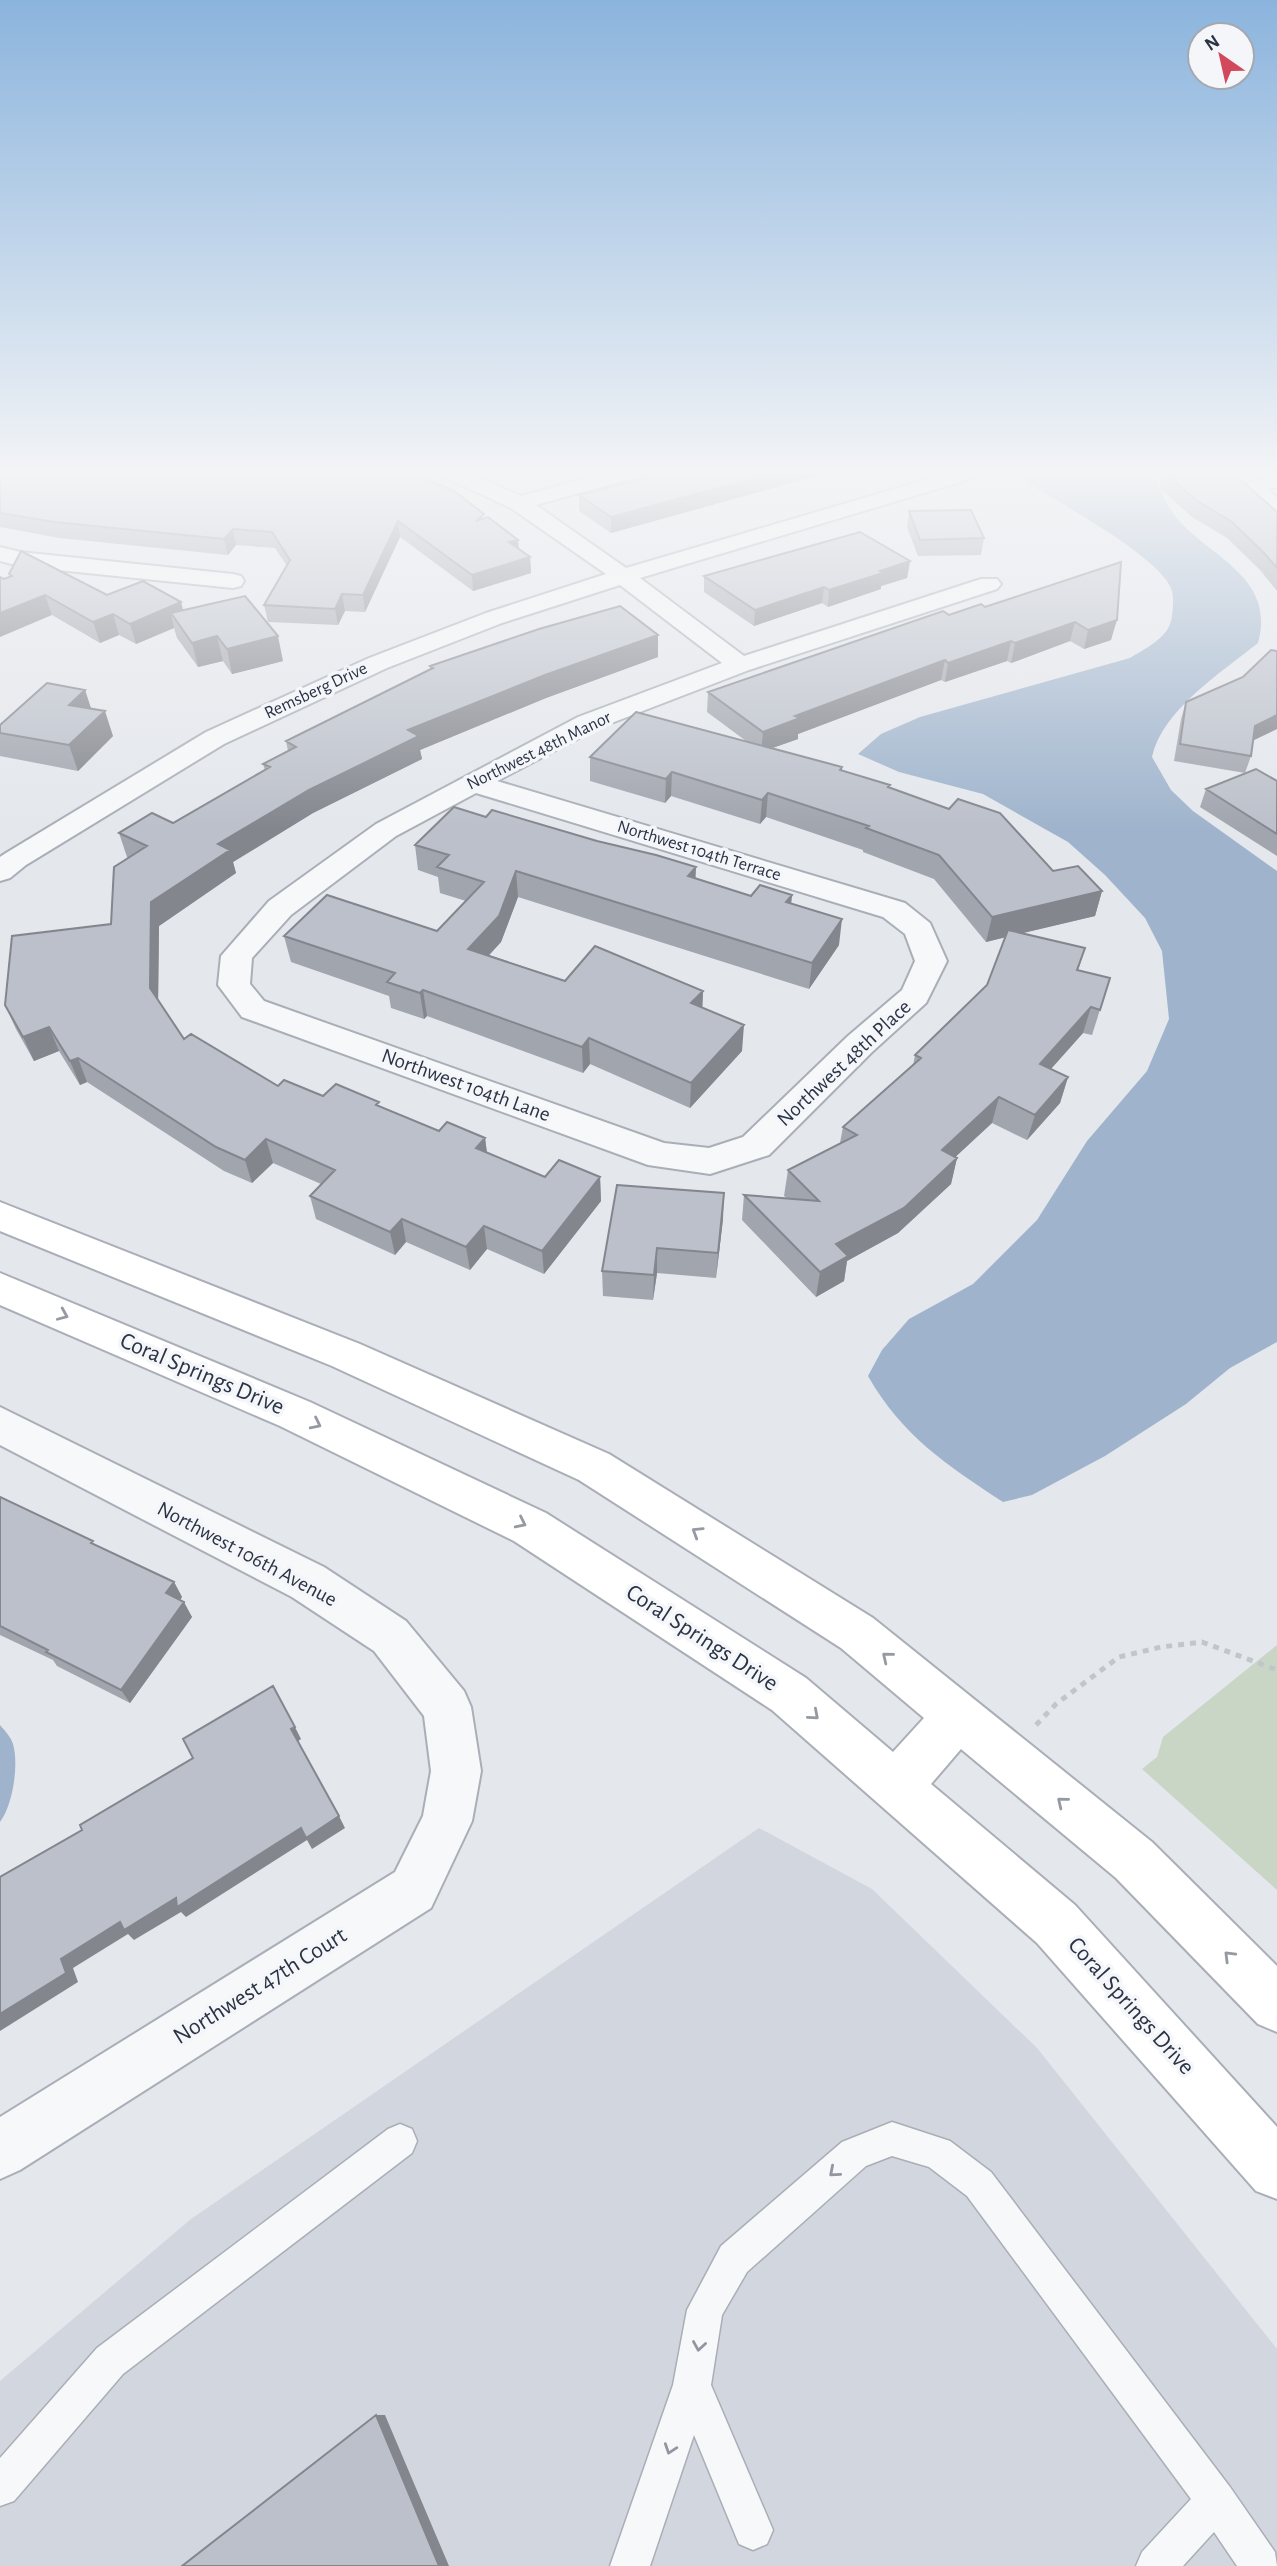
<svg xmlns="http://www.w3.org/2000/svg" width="1277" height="2566" font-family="'Alegreya Sans',sans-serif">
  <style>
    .built { fill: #d2d6de }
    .green { fill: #c9d6c5 }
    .water { fill: #9fb4cc }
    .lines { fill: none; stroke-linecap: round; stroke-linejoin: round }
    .service-casing { stroke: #a9aeb7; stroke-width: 3 }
    .minor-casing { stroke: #a9aeb7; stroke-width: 4 }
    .secondary-casing { stroke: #a9aeb7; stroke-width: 4 }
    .path { stroke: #c2c5cb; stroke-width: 5; stroke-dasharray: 6 6; stroke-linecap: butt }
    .service { fill: #f7f8fa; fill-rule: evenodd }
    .minor { fill: #f7f8fa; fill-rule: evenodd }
    .secondary { fill: #fff; fill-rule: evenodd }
    .wall { fill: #a1a5ae }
    .shaded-wall { fill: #83868d }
    .building { fill: #bbc0ca; stroke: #83868d; stroke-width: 2 }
    .oneway { stroke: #959aa2 }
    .oneway2 { stroke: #9196a0 }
    .labels { text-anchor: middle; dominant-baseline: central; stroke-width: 7; stroke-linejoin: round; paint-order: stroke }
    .far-street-label { font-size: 18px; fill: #2b3445; stroke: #f4f6f9 }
    .street-label { font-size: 21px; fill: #2b3445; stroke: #f4f6f9 }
    .near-street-label { font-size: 24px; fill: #2b3445; stroke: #f4f6f9 }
  </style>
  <rect width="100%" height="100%" fill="#e4e7ec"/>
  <!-- built -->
  <path class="built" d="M759,1828L872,1889L1037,2048L1277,2349V2566H0V2381L191,2219Z"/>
  <!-- green -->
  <path class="green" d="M1277,1645V1890L1142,1769L1157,1757L1163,1737Z"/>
  <!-- water -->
  <path class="water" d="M1050,470H1152C1158,484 1164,501 1173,513C1204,556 1277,574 1258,643C1222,672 1162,710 1152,757L1171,790L1193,811L1277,871V1342L1230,1368L1186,1404L1105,1456L1032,1495L1003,1502C947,1465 902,1436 868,1376L882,1350L909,1319L973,1284L1037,1220L1087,1141L1147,1071L1169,1019L1162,951L1145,918L1105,875L1068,842L983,794L899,772L858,754L881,734L920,717L1130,658C1143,650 1165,639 1170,624C1173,617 1174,598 1172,591C1163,558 1058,503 1027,482L1026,478Z
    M0,1725C4,1730 11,1737 13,1744C19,1764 13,1805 0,1822Z"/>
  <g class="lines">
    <!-- service casing -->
    <g class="service-casing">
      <path id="service" d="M892,2122L950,2141L991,2172L1230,2487L1275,2552L1277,2566H1237L1214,2532L1183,2566H1136L1142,2552L1191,2499L967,2196L929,2167L892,2156L866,2166L747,2272L722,2315L711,2385L773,2530L767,2544L753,2550L739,2544L694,2435L650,2566H610L673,2385L687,2310L721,2246L842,2142Z
        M400,2124L412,2129L417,2141L412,2153L123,2374L14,2501L0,2506V2458L97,2348L388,2129Z"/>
    </g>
    <!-- minor casing -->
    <g class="minor-casing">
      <path id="minor" d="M435,470H461L521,496L618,470H650L647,474L536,505L626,568L959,470H990L987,474L640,578L744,656L981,579H997L1001,584L997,589L749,670L596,729L497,781L905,903L930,923L947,961L926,1003L872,1052L769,1155L710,1174L648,1165L242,1017L218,985L221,956L269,901L376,824L578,717L722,663L620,585L502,623L387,668L224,744L26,865L10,878L0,881V857L6,853L206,732L369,658L486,613L606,574L511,508L438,474ZM476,793L883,917L905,934L915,961L902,990L848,1036L743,1137L709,1148L664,1143L264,1001L250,984L252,958L291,915L396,836Z
        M1277,475V487L1268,489L1277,498V513L1253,500L1246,486L1249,482Z
        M0,547L20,552L233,574L241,576L244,581L241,586L233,588L19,566L0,561Z
        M0,1407L324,1567L406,1621L464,1691L471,1707L481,1771L472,1821L431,1908L20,2170L0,2179V2117L395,1872L423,1816L431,1771L424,1716L374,1651L292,1597L0,1445Z"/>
    </g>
    <!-- secondary casing -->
    <g class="secondary-casing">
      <path id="secondary" d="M0,1202L360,1344L609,1454L873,1618L1152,1842L1277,1966V2032L1258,2024L1116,1878L961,1749L931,1784L1075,1905L1277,2127V2199L1256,2191L1037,1943L772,1710L514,1541L280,1426L0,1305V1273L310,1402L546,1513L806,1678L893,1752L924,1718L841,1648L579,1480L332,1366L0,1231Z"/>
    </g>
    <!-- path -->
    <path class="path" d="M1036,1725L1056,1704L1119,1657L1161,1647L1202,1642L1277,1670"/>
    <!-- service -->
    <use href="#service" class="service"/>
    <!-- minor -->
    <use href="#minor" class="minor"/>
    <!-- secondary -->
    <use href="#secondary" class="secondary"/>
  </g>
  <!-- wall -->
  <path class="wall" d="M0,470L484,518L518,540L519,549L530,557L531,573L473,591L400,537L365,612L345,611L338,625L268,622L264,605L287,566L275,548L236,545L228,555L59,538L0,527Z
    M536,470H556L552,473Z
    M653,470H838L611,533L579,511V495L659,473Z
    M1250,470H1277V473L1261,476Z
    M1163,472L1277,512V591L1260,570L1227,538L1192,517L1159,487Z
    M909,511L984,538L981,555L918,556L907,527Z
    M910,561L907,578L881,586V589L828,607L822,603L754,626L704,592V576Z
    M1121,562L1111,640L1084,649L1070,641L1011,663L1007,661L945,682L941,680L798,734V739L772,748L842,767V771L890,785L889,788L1053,871L1102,891L1095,916L1022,933L1085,948L1078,971L1110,978L1092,1035L1083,1033L1051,1069L1068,1077L1060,1103L1027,1140L992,1123L955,1157L957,1158L951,1184L898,1233L847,1261L844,1281L816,1297L742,1220L744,1195L787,1198L784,1196L788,1170L840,1143L843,1127L913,1066L915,1055L987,985L1005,937L986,942L934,879L863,852V850L766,817L760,824L671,796L665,803L590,781V757L746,741L707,712L708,692L949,615L985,607Z
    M9,574L107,595L181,602L183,610L283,661L232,674L223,661L198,667L177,638L174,628L136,644L119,635L100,643L52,615L4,579L10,577Z
    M658,635V657L546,698L420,750L422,759L313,813L233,862L236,873L159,926L158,1000L184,1039L278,1086L323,1096L380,1107L439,1131L485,1138L487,1153L545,1177H600L601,1201L544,1274L487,1249L470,1270L406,1242L395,1255L316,1219L310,1196L321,1184L273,1163L252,1183L224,1171L87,1082L80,1085L59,1051L34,1061L16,1029L5,1005L111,924L128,858L127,857L119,833L173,823L265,770L263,764L288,751L286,741L430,670V666Z
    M85,690L91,708L113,736L78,771L0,756V725Z
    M1186,702L1253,741L1251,756L1245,773L1174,761L1181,719Z
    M1277,781V856L1200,807L1206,789Z
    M415,845L695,879L751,896L792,895L791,904L839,945L809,989L518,897L501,942L489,955L565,981L703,991L702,1008L742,1051L690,1108L590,1064L583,1073L427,1016L424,1019L391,1008L389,996L291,962L284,936L437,931L466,901L440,893L438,877L418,870Z
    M723,1219L716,1278L657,1273L653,1300L603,1296L602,1271Z
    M0,1497L96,1545L174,1582L182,1597L180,1600L192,1617L130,1703L57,1666L53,1660L0,1635Z"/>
  <!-- shaded-wall -->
  <path class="shaded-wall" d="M783,470H838L611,533V517Z
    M1263,470H1277V473L1261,476Z
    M398,521L400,537L365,612L363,595Z
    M233,529L236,545L228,555L224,539Z
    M518,540L519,556L509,542Z
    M530,557L531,573L473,591L472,575Z
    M910,561L907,578L881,586V589L828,607L829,590L880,571Z
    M824,587L822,603L754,626L755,610Z
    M342,594L345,611L338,625L335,609Z
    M45,595L52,615L0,637V613Z
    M181,602L186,623L171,613L174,628L136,644L130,624Z
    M113,614L119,635L100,643L93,622Z
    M1117,620L1111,640L1084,649L1088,630Z
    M1075,622L1070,641L1011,663L1015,643Z
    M658,635V657L546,698L420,750L422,759L313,813L233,862L236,873L159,926L158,1012L150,988L151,902L218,844L408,730L545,675Z
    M217,636L223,661L198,667L192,643Z
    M278,636L283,661L232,674L227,649Z
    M1011,641L1007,661L945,682L948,663Z
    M945,660L941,680L798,734V739L761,752L763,732L795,716Z
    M85,690L93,715L69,705Z
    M105,711L113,736L78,771L69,745Z
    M1277,715V729L1248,743L1255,726Z
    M672,772L671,796L665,803L666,779Z
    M768,793L766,817L760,824L762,800Z
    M696,867L695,893L688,876Z
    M516,871L518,897L501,942L471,975L468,949Z
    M1102,891L1095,916L986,942L992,917Z
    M792,895L789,921L786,902Z
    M842,919L839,945L809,989L812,963Z
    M423,990L427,1016L424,1019L420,993Z
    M703,991L702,1017L691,1003Z
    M1091,1007L1083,1033L1032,1090L1040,1064Z
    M744,1025L742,1051L690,1108L691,1083Z
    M49,1027L59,1051L34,1061L23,1037Z
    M589,1038L590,1064L583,1073L582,1047Z
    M78,1058L87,1082L80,1085L70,1061Z
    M1068,1077L1060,1103L1027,1140L1035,1115Z
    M999,1097L992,1123L936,1175L942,1150Z
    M485,1138L488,1161L476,1148Z
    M266,1139L273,1163L252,1183L245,1160Z
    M957,1158L951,1184L898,1233L847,1261L844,1281L816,1297L820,1272L836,1244Z
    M600,1177L601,1201L544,1274L542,1251Z
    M724,1193L723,1219L716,1278L718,1253Z
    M402,1219L406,1242L395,1255L390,1232Z
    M484,1226L487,1249L470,1270L466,1247Z
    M657,1248V1273L653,1300L654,1275Z
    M174,1582L182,1597L174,1608L166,1593Z
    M184,1602L192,1617L130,1703L121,1690Z
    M295,1727L301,1739L297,1742L291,1729Z
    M339,1816L345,1828L312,1849L307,1840L186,1917L181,1912L134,1940L128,1934L73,1968L78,1982L0,2031V2014L61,1959L120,1922L176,1898L301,1828Z
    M376,2415H385L449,2566H439Z"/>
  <!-- building -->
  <path class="building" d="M0,470H406L454,491L484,514L476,521L488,517L518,540L509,542L530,557L472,575L398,521L363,595L342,594L335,609L264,605L290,560L272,532L233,529L224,539L54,522L0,513Z
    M674,470H783L611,517L579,495Z
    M1164,470H1230L1277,512V568L1265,554L1232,522L1197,501L1163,472Z
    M971,510L984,538L920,540L909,511Z
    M860,532L910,561L880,571L883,573L829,590L824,587L755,610L704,576Z
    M21,551L107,595L143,581L181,602L130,624L113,614L93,622L45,595L0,613V577L4,579L12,576L9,574Z
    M1121,562L1117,620L1088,630L1075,622L1015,643L1011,641L948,663L945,660L795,716L800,718L763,732L708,692L943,611L949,615L981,604L985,607Z
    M245,596L278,636L227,649L217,636L192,643L171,613Z
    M620,606L658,635L545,675L408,730L419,736L309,790L218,844L230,850L151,902L150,988L184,1039L191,1034L278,1086L284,1080L323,1096L336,1084L379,1102L376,1105L439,1131L447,1122L485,1138L476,1148L545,1177L559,1160L600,1177L542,1251L484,1226L466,1247L402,1219L390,1232L310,1196L335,1170L266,1139L245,1160L216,1147L78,1058L70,1061L49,1027L23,1037L5,1005L12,936L111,924L114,867L147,846L119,833L152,813L173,823L270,767L263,764L296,747L286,741L433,668L430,666L539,629Z
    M1271,650L1277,651V715L1255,726L1251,756L1180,744L1186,702L1243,677Z
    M47,683L85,690L69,705L105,711L69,745L0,733V725Z
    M636,712L842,767L840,770L890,785L888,787L949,809L958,799L1000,813L1053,871L1078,866L1102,891L992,917L939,855L866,828L869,826L768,793L762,800L672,772L666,779L590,757Z
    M1256,769L1277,781V834L1206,789Z
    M454,807L486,817L492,810L597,841L656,855L696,867L688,876L751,896L760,885L792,895L786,902L842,919L812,963L516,871L499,916L468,949L565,981L595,946L703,991L691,1003L744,1025L691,1083L589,1038L582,1047L423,990L420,993L387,982L395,973L284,936L327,895L437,931L484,882L437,867L449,855L415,845Z
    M1008,930L1085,948L1077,970L1110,978L1100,1010L1091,1007L1040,1064L1068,1077L1035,1115L999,1097L942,1150L957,1158L904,1208L836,1244L848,1256L820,1272L744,1195L819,1201L788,1170L857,1135L843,1127L921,1058L915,1055L987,985Z
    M617,1185L724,1193L718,1253L657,1248L654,1275L602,1271Z
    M0,1497L93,1541L91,1543L174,1582L166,1593L184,1602L121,1690L46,1652L48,1650L0,1626Z
    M273,1686L295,1727L291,1729L339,1816L306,1838L301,1828L177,1907L176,1898L124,1930L120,1922L61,1959L66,1973L0,2014V1877L82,1830L80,1825L193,1758L183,1739Z
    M376,2415L439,2566H182Z"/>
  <!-- one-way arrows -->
  <defs><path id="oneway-chevron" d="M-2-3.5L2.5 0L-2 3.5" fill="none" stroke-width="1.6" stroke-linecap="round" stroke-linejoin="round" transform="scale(1.75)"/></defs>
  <g class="oneway">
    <use href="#oneway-chevron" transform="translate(63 1315) rotate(23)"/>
    <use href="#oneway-chevron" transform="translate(316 1424) rotate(26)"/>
    <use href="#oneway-chevron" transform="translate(521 1523) rotate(26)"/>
    <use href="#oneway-chevron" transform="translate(697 1532) rotate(-148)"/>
    <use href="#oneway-chevron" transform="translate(887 1657) rotate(-141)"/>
    <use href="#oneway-chevron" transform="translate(814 1715) rotate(41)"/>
    <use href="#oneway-chevron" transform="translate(1062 1802) rotate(-141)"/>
    <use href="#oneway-chevron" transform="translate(1229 1956) rotate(-135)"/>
  </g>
  <g class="oneway2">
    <use href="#oneway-chevron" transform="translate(834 2172) rotate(139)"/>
    <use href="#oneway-chevron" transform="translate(699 2346) rotate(99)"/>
    <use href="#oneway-chevron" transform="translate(670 2449) rotate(109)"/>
  </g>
  <!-- sky -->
  <linearGradient id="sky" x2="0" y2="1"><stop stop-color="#8bb4dd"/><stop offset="0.57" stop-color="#f3f4f6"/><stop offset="1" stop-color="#f3f4f6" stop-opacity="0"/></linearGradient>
  <rect width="1277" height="829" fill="url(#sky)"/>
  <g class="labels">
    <!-- far-street labels -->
    <g class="far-street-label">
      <text transform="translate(316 691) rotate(-25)">Remsberg Drive</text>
      <text transform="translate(539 751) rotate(-26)">Northwest 48th Manor</text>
      <text transform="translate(699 851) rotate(17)">Northwest 104th Terrace</text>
    </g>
    <!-- street labels -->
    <g class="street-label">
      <text transform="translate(844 1063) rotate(-43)">Northwest 48th Place</text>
      <text transform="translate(466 1085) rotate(20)">Northwest 104th Lane</text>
      <text transform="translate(247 1554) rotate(28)">Northwest 106th Avenue</text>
    </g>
    <!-- near-street labels -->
    <g class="near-street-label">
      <text transform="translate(202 1374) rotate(23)">Coral Springs Drive</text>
      <text transform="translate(702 1638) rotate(33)">Coral Springs Drive</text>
      <text transform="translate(260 1986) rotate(-32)">Northwest 47th Court</text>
      <text transform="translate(1131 2006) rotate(48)">Coral Springs Drive</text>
    </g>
  </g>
  <!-- north arrow -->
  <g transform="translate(1221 56) rotate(326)"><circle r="33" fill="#f4f6f9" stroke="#a4a8b1" stroke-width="2"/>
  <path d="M0-5L12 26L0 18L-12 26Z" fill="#d1495b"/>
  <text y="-10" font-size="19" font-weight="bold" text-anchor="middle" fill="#2b3445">N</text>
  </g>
</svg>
